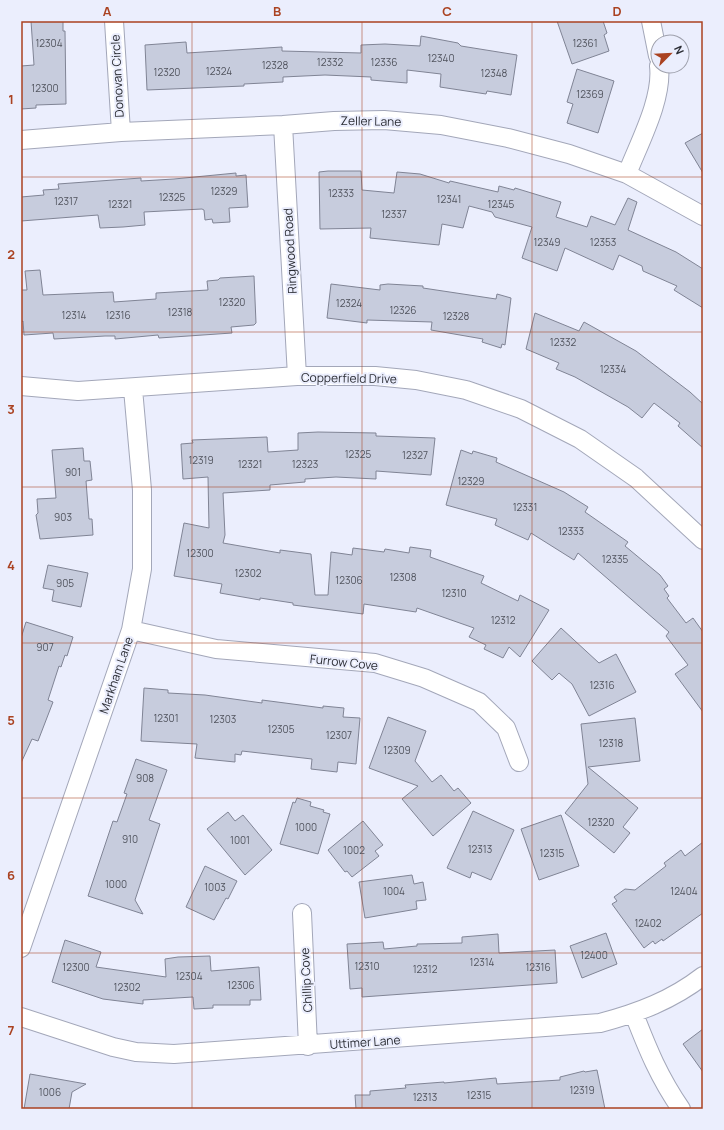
<svg xmlns="http://www.w3.org/2000/svg" width="724" height="1130" font-family="Manrope,sans-serif">
  <style>
    .building { fill: #c7ccdd; stroke: #808495 }
    .lines { fill: none; stroke-linecap: round; stroke-linejoin: round }
    .street-casing { stroke: #a3a7b9; stroke-width: 20 }
    .street { stroke: #fff; stroke-width: 18 }
    .grid { fill: none; stroke: #aa4221; stroke-width: 1; stroke-opacity: 0.55 }
    .labels { text-anchor: middle; dominant-baseline: central; stroke-width: 4; stroke-linejoin: round; paint-order: stroke }
    .number-label { font-size: 10px; fill: #51545e }
    .street-label { font-size: 12px; fill: #2a2c33; stroke: #ebeefd }
    .neatline { fill: none; stroke: #aa4221; stroke-width: 1.5 }
    .grid-label { font-size: 13px; text-anchor: middle; font-weight: bold; fill: #aa4221 }
  </style>
  <rect width="100%" height="100%" fill="#ebeefd"/>
  <!-- building -->
  <path class="building" d="M31,21H63V31H65L66,104L36,105V108L21,109V66L34,65Z
    M557,21H603L607,33L604,35L609,51L572,64Z
    M421,36L458,43L461,46L517,55L511,95L487,91L486,94L440,87L441,74L407,70V83L371,80V77L325,75L283,77V82L244,84V86L147,90L145,45L186,42L187,53L282,47V51L361,53V45L385,44L420,46Z
    M577,69L614,81L598,133L567,123L573,104L567,102Z
    M703,133V173L685,143Z
    M328,171H361L362,190L394,193L397,172L420,174L449,183L450,181L498,192L499,186L514,190L515,188L561,202L556,217L587,227L591,216L615,225L628,198L637,202L628,230L676,252L703,269V308L674,290L677,286L643,271L642,266L619,255L613,270L565,248L557,271L522,258L532,227L495,217L492,212L469,206L463,228L442,224L439,245L370,238L371,228L320,229L319,172Z
    M236,173V176L246,175L248,207L229,208L230,222L213,223L212,219L205,220L204,210L202,209L144,212L145,225L123,227L100,228L98,215L21,221V197L44,195L43,190L59,189L58,184L141,178V181L174,179Z
    M40,270L43,295L113,292L114,302L156,299V293L208,290L207,281L218,280L220,278L254,276L256,323L254,325L231,327L232,333L159,338L158,335L115,339V336H105L54,339L53,333L24,335L23,321L21,322V290H27L25,271Z
    M331,284L380,290V285L388,284L423,286V288L496,299L497,294L511,298L505,345L502,344L501,348L482,342L483,339L431,330L432,322L367,320V323L327,318Z
    M535,313L579,331L584,322L636,351L690,392L703,404V448L678,426L680,423L654,403L642,418L628,407L575,377L556,369L559,363L526,349Z
    M318,432L376,433V436L435,438L431,475L376,471V479L336,477L305,479V482L270,485V490L223,493L225,535L223,543L280,553V550L311,554L315,595H328L331,552L352,555L353,548L384,552L385,549L409,553L410,547L431,550L430,557L484,576L481,583L518,601L520,595L549,610L520,657L509,647L503,658L484,649L486,645L469,637L474,628L417,608L416,612L364,604L363,614L293,605V603L260,598V600L220,593L222,584L174,576L184,523L209,528L208,477L183,479L181,444L193,443L192,440L267,437L268,452L298,450V433Z
    M83,448L84,461H90L92,480L86,481L89,519H92L93,535L40,539L36,515L38,513L37,499L56,498L52,450Z
    M461,450L472,454L473,451L497,458L496,462L564,492L588,507L585,512L628,542L625,546L660,575L668,586L664,589L669,596L667,598L686,623L693,618L703,632V712L675,674L688,665L666,636L669,632L578,553L574,560L531,533L528,540L495,525L497,519L446,505Z
    M48,565L88,573L81,607L52,601L54,590L43,588Z
    M26,622L73,637L67,656L65,655L61,667L59,666L48,700L53,702L38,741L32,739L21,763V638Z
    M561,628L599,663L616,654L636,692L589,716L572,684L559,673L552,680L532,661Z
    M144,688L168,690V693L205,695L262,703V700L323,708V706L344,708L343,717L360,718L356,764L338,762L337,772L311,769L312,759L242,751L241,755L235,754V762L195,758L197,744L141,741Z
    M388,717L426,731L415,761L432,782L441,775L454,791L458,788L471,803L433,836L402,799L418,786L369,768Z
    M635,718L640,761L588,767L638,808L623,827L630,833L614,853L565,813L588,784L581,724Z
    M136,759L167,770L149,820L160,824L135,900L143,914L88,896L113,821L117,822L127,794L124,793Z
    M297,798L311,802L310,806L324,810L323,812L330,814L318,854L280,844L293,802L295,803Z
    M473,811L514,830L491,880L472,872L470,878L447,868Z
    M228,812L235,821L243,815L272,850L245,875L207,829Z
    M561,815L579,866L539,880L521,829Z
    M363,821L383,845L375,851L379,856L352,877L347,871L345,872L328,850Z
    M703,842V913L663,941L662,939L655,944L653,941L644,948L612,904L617,901L614,897L625,889L635,890L666,866L664,863L681,850L685,856Z
    M205,866L237,881L228,899L226,898L214,920L186,907Z
    M412,875L414,884L423,882L426,900L416,901L417,909L365,918L359,882Z
    M606,933L617,964L582,978L570,946Z
    M498,934L499,953L555,950L557,983L362,997V988L350,989L347,944L383,942L384,949L417,946V944L462,943V937Z
    M65,940L101,952L96,967L166,977L165,959L178,957L210,956L211,971L259,967L261,1000H250V1005H213V1008L194,1009L193,997L143,1000V1004L103,999L52,982Z
    M703,1029V1072L683,1044Z
    M597,1070L605,1109H356L355,1095H370V1091L406,1088L405,1085L444,1082V1083L496,1078L497,1084L560,1080V1077L584,1071L585,1072Z
    M30,1074L86,1084L72,1092L69,1109H24Z"/>
  <g class="lines">
    <!-- street casing -->
    <g class="street-casing">
      <path id="street" d="M114,21L121,132
        M651,21L658,56
        M283,125L297,376
        M21,140L121,132L283,125L334,121L384,120L441,125L508,138L569,154L627,174L703,216
        M627,174C639,143 663,99 659,66
        M21,386L78,391L297,376H375L416,380L466,390L521,409L580,439L636,478L703,540
        M131,630L216,649L375,663L424,678L479,702L506,728L519,762
        M302,913L308,1046
        M21,948L131,630L142,569V490L133,389
        M634,1014C648,1050 659,1077 681,1109
        M21,1017L113,1047L136,1052L174,1054L600,1023C638,1013 672,1000 703,976"/>
    </g>
    <!-- street -->
    <use href="#street" class="street"/>
  </g>
  <!-- grid -->
  <path class="grid" d="M192,21V1109M362,21V1109M532,21V1109M21,177H703M21,332H703M21,487H703M21,643H703M21,798H703M21,953H703"/>
  <g class="labels">
    <!-- number labels -->
    <g class="number-label">
      <text x="49" y="43">12304</text>
      <text x="585" y="43">12361</text>
      <text x="441" y="58">12340</text>
      <text x="330" y="62">12332</text>
      <text x="384" y="62">12336</text>
      <text x="275" y="65">12328</text>
      <text x="219" y="71">12324</text>
      <text x="167" y="72">12320</text>
      <text x="494" y="73">12348</text>
      <text x="45" y="88">12300</text>
      <text x="590" y="94">12369</text>
      <text x="224" y="191">12329</text>
      <text x="341" y="193">12333</text>
      <text x="172" y="197">12325</text>
      <text x="449" y="199">12341</text>
      <text x="66" y="201">12317</text>
      <text x="120" y="204">12321</text>
      <text x="501" y="204">12345</text>
      <text x="394" y="214">12337</text>
      <text x="547" y="242">12349</text>
      <text x="603" y="242">12353</text>
      <text x="232" y="302">12320</text>
      <text x="349" y="303">12324</text>
      <text x="403" y="310">12326</text>
      <text x="180" y="312">12318</text>
      <text x="74" y="315">12314</text>
      <text x="118" y="315">12316</text>
      <text x="456" y="316">12328</text>
      <text x="563" y="342">12332</text>
      <text x="613" y="369">12334</text>
      <text x="358" y="454">12325</text>
      <text x="415" y="455">12327</text>
      <text x="201" y="460">12319</text>
      <text x="250" y="464">12321</text>
      <text x="305" y="464">12323</text>
      <text x="73" y="472">901</text>
      <text x="471" y="481">12329</text>
      <text x="525" y="507">12331</text>
      <text x="63" y="517">903</text>
      <text x="571" y="531">12333</text>
      <text x="200" y="553">12300</text>
      <text x="615" y="559">12335</text>
      <text x="248" y="573">12302</text>
      <text x="403" y="577">12308</text>
      <text x="349" y="580">12306</text>
      <text x="65" y="583">905</text>
      <text x="454" y="593">12310</text>
      <text x="503" y="620">12312</text>
      <text x="45" y="647">907</text>
      <text x="602" y="685">12316</text>
      <text x="166" y="718">12301</text>
      <text x="223" y="719">12303</text>
      <text x="281" y="729">12305</text>
      <text x="339" y="735">12307</text>
      <text x="611" y="743">12318</text>
      <text x="397" y="750">12309</text>
      <text x="145" y="778">908</text>
      <text x="601" y="822">12320</text>
      <text x="306" y="827">1000</text>
      <text x="130" y="839">910</text>
      <text x="240" y="840">1001</text>
      <text x="480" y="849">12313</text>
      <text x="354" y="850">1002</text>
      <text x="552" y="853">12315</text>
      <text x="116" y="884">1000</text>
      <text x="215" y="887">1003</text>
      <text x="394" y="891">1004</text>
      <text x="684" y="891">12404</text>
      <text x="648" y="923">12402</text>
      <text x="594" y="955">12400</text>
      <text x="482" y="962">12314</text>
      <text x="367" y="966">12310</text>
      <text x="76" y="967">12300</text>
      <text x="538" y="967">12316</text>
      <text x="425" y="969">12312</text>
      <text x="189" y="976">12304</text>
      <text x="241" y="985">12306</text>
      <text x="127" y="987">12302</text>
      <text x="582" y="1090">12319</text>
      <text x="50" y="1092">1006</text>
      <text x="479" y="1095">12315</text>
      <text x="425" y="1097">12313</text>
    </g>
    <!-- street labels -->
    <g class="street-label">
      <text transform="translate(117 76) rotate(-93)">Donovan Circle</text>
      <text transform="translate(371 121) rotate(1)">Zeller Lane</text>
      <text transform="translate(290 251) rotate(-93)">Ringwood Road</text>
      <text transform="translate(349 378) rotate(1)">Copperfield Drive</text>
      <text transform="translate(344 662) rotate(6)">Furrow Cove</text>
      <text transform="translate(116 675) rotate(-71)">Markham Lane</text>
      <text transform="translate(306 980) rotate(-93)">Chillip Cove</text>
      <text transform="translate(365 1042) rotate(-4)">Uttimer Lane</text>
    </g>
  </g>
  <!-- border -->
  <rect width="724" height="1130" fill="none" stroke="#ebeefd" stroke-width="44"/>
  <!-- north arrow -->
  <g transform="translate(670 54) rotate(66)"><circle r="19" fill="#ebeefd" stroke="#9ea0ac"/>
  <path d="M0-3L7 15L0 10L-7 15Z" fill="#aa4221"/>
  <text y="-6" font-size="11" font-weight="bold" text-anchor="middle" fill="#2a2c33">N</text>
  </g>
  <rect x="22" y="22" width="680" height="1086" class="neatline"/>
  <g class="grid-label">
    <text x="107" y="16">A</text>
    <text x="277" y="16">B</text>
    <text x="447" y="16">C</text>
    <text x="617" y="16">D</text>
    <text x="11" y="104">1</text>
    <text x="11" y="259">2</text>
    <text x="11" y="414">3</text>
    <text x="11" y="570">4</text>
    <text x="11" y="725">5</text>
    <text x="11" y="880">6</text>
    <text x="11" y="1035">7</text>
  </g>
</svg>
